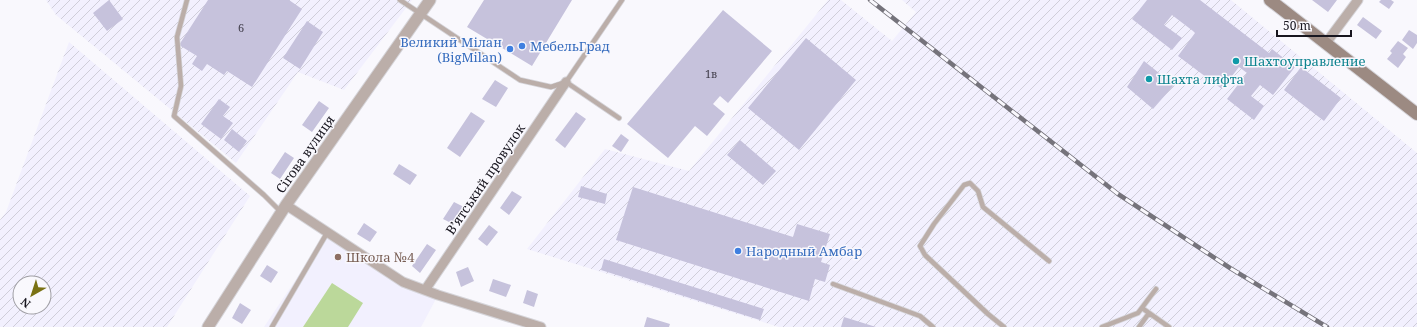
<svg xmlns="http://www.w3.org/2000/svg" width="1417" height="327" font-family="'Noto Serif',serif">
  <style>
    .built { fill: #f2f0fe }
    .industrial { fill: url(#industrial-furrows); fill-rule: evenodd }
    .grass { fill: #bbd89a }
    .building { fill: #c6c2dc }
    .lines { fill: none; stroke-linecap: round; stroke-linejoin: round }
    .service-casing { stroke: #d5d4d9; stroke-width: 6 }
    .minor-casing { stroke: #d5d4d9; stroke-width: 11 }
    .tertiary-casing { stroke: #d5d4d9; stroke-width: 13 }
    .secondary-casing { stroke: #d5d4d9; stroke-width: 14 }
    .service { stroke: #bbaea9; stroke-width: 4.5 }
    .minor { stroke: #bbaea9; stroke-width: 9 }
    .tertiary { stroke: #bbaea9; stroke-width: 11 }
    .secondary { stroke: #9c8a82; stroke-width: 12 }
    .rail-casing { stroke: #75737b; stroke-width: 4.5 }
    .rail { stroke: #f9f8fd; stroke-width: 3; stroke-dasharray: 9; stroke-linecap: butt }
    .shop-dot { fill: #3f7fe0; stroke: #f9f8fd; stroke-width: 1.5 }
    .culture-dot { fill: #0f9aa8; stroke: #f9f8fd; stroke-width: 1.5 }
    .education-dot { fill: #8d6e63; stroke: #f9f8fd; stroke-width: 1.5 }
    .labels { text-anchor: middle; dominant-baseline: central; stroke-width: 3; stroke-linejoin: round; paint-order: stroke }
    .number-label { font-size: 11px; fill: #44414e }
    .shop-label { font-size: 13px; fill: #366cbe; stroke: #f9f8fd; text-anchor: start }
    .culture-label { font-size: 13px; fill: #0d838f; stroke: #f9f8fd; text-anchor: start }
    .street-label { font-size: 13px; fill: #18161f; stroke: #f9f8fd }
    .education-label { font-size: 13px; fill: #785e54; stroke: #f9f8fd; text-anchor: start }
  </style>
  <defs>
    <pattern id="industrial-furrows" width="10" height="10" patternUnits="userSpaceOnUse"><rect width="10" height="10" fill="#f2f0fe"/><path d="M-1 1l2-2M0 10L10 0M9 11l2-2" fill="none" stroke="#cfcdd9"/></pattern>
  </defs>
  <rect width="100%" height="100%" fill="#f9f8fd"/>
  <!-- built -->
  <path class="built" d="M327,233L403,282L438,295L421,327H264Z"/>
  <!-- industrial -->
  <path class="industrial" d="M46,0H412L344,90L298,72L236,163L56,15Z
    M828,0H841L892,41L916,12L902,0H1231L1417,153V327H779L527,249L605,149L689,171Z
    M69,42L250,196L167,327H0V220L6,212ZM20,283H44V307H20Z"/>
  <!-- grass -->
  <path class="grass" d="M332,283L363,303L348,327H303Z"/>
  <!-- building -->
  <path class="building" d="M109,0L123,19L107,31L93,13Z
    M208,0H289L302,9L252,87L227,71L224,75L207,64L202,71L192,64L197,56L179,45Z
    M484,0H572L532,66L467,27Z
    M1147,0H1200L1269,53L1272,49L1295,67L1273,95L1260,85L1251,96L1264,106L1254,120L1227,99L1247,73L1239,67L1222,89L1178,56L1195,33L1193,31L1172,15L1164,25L1182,38L1172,50L1132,19Z
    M1312,0H1337L1328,12Z
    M1381,0H1391L1394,2L1389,9L1379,2Z
    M723,10L772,51L728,103L720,96L713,104L725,114L707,136L695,126L668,158L627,124Z
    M1363,17L1382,31L1376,39L1357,25Z
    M307,21L323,32L300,69L283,58Z
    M1409,30L1417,35V43L1413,49L1402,40Z
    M806,38L856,80L799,150L748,108Z
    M1398,41L1408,48L1403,54L1406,57L1398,68L1387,59L1392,53L1390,51Z
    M1144,61L1174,85L1153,109L1127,87Z
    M1301,67L1341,98L1324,121L1284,90Z
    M495,80L508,88L496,107L482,99Z
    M219,99L230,107L223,116L233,123L221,139L201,124Z
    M319,101L329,108L312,132L302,125Z
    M471,112L485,121L460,157L447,148Z
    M576,112L586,119L565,148L555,140Z
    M232,129L247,141L239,152L224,140Z
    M621,134L629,140L621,152L612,146Z
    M740,140L776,171L763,185L727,155Z
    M285,152L294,158L280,179L271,173Z
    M399,164L417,175L410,185L393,174Z
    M581,186L607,194L605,204L578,197Z
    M633,187L793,237L797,224L830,234L821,262L830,265L825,282L815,279L809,301L616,240Z
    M512,191L522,197L509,215L500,208Z
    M454,202L464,207L453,224L443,219Z
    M364,223L377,232L370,242L357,234Z
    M489,225L498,232L487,246L478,239Z
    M427,244L436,250L420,273L412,266Z
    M604,259L764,309L760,320L601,270Z
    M267,265L278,272L271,283L260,276Z
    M468,267L474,281L461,287L456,272Z
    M493,279L511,285L506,297L489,291Z
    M527,290L538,294L534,307L523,303Z
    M240,303L251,310L242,324L232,318Z
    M647,317L670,324L669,327H644Z
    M844,317L876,327H841Z"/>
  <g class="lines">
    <!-- service casing -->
    <g class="service-casing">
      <path id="service" d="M187,0L177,37L181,86L174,116L264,195L281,212
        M400,0L520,80L551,87L566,82L619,118
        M566,82L622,0
        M833,284L920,316L933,327
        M1142,308L1169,327
        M272,327L327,233
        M1004,327L988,314L925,255L920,246L934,224L964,185L970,183L978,191L983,207L1049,261
        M1102,327L1138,313L1156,289
        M1139,327L1149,313"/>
    </g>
    <!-- minor casing -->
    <g class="minor-casing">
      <path id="minor" d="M1326,43L1358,0
        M286,205L403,282L438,295L541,327
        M425,290L566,82"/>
    </g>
    <!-- tertiary casing -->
    <g class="tertiary-casing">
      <path id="tertiary" d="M208,327L286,205L430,0"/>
    </g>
    <!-- secondary casing -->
    <g class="secondary-casing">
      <path id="secondary" d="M1270,0L1417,114"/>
    </g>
    <!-- service -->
    <use href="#service" class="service"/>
    <!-- minor -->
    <use href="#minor" class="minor"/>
    <!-- tertiary -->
    <use href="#tertiary" class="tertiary"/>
    <!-- secondary -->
    <use href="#secondary" class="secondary"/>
    <!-- rail casing -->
    <g class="rail-casing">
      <path id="rail" d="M870,0L1118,194L1230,268L1327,327"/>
    </g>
    <!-- rail -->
    <use href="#rail" class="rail"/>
  </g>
  <!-- markers -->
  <g class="shop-dot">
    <circle cx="522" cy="46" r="4"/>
    <circle cx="510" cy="49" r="4"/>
    <circle cx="738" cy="251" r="4"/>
  </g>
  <g class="culture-dot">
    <circle cx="1236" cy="61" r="4"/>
    <circle cx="1149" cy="79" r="4"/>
  </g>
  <circle class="education-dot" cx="338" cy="257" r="4"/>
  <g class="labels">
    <!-- number labels -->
    <g class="number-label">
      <text x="241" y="27">6</text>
      <text x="711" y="73">1в</text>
    </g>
    <!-- shop labels -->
    <g class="shop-label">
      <text x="502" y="42" text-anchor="end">Великий Мілан<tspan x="502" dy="15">(BigMilan)</tspan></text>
      <text x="530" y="46">МебельГрад</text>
      <text x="746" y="251">Народный Амбар</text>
    </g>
    <!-- culture labels -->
    <g class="culture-label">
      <text x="1244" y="61">Шахтоуправление</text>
      <text x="1157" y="79">Шахта лифта</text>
    </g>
    <!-- street labels -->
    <g class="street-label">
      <text transform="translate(305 154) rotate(-55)">Сігова вулиця</text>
      <text transform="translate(485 179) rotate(-56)">В’ятський провулок</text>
    </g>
    <!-- education labels -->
    <g class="education-label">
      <text x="346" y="257">Школа №4</text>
    </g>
  </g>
  <!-- north arrow -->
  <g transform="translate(32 295) rotate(219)"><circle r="19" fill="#f9f8fd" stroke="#9f9ea4"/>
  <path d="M0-3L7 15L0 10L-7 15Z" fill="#7a7214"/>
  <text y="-6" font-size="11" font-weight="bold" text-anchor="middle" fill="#18161f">N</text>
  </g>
  <!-- scale -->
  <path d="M1277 30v6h74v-6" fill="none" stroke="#18161f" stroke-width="2"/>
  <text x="1283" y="30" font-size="12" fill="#18161f" stroke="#f9f8fd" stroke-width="3" paint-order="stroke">50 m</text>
</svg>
